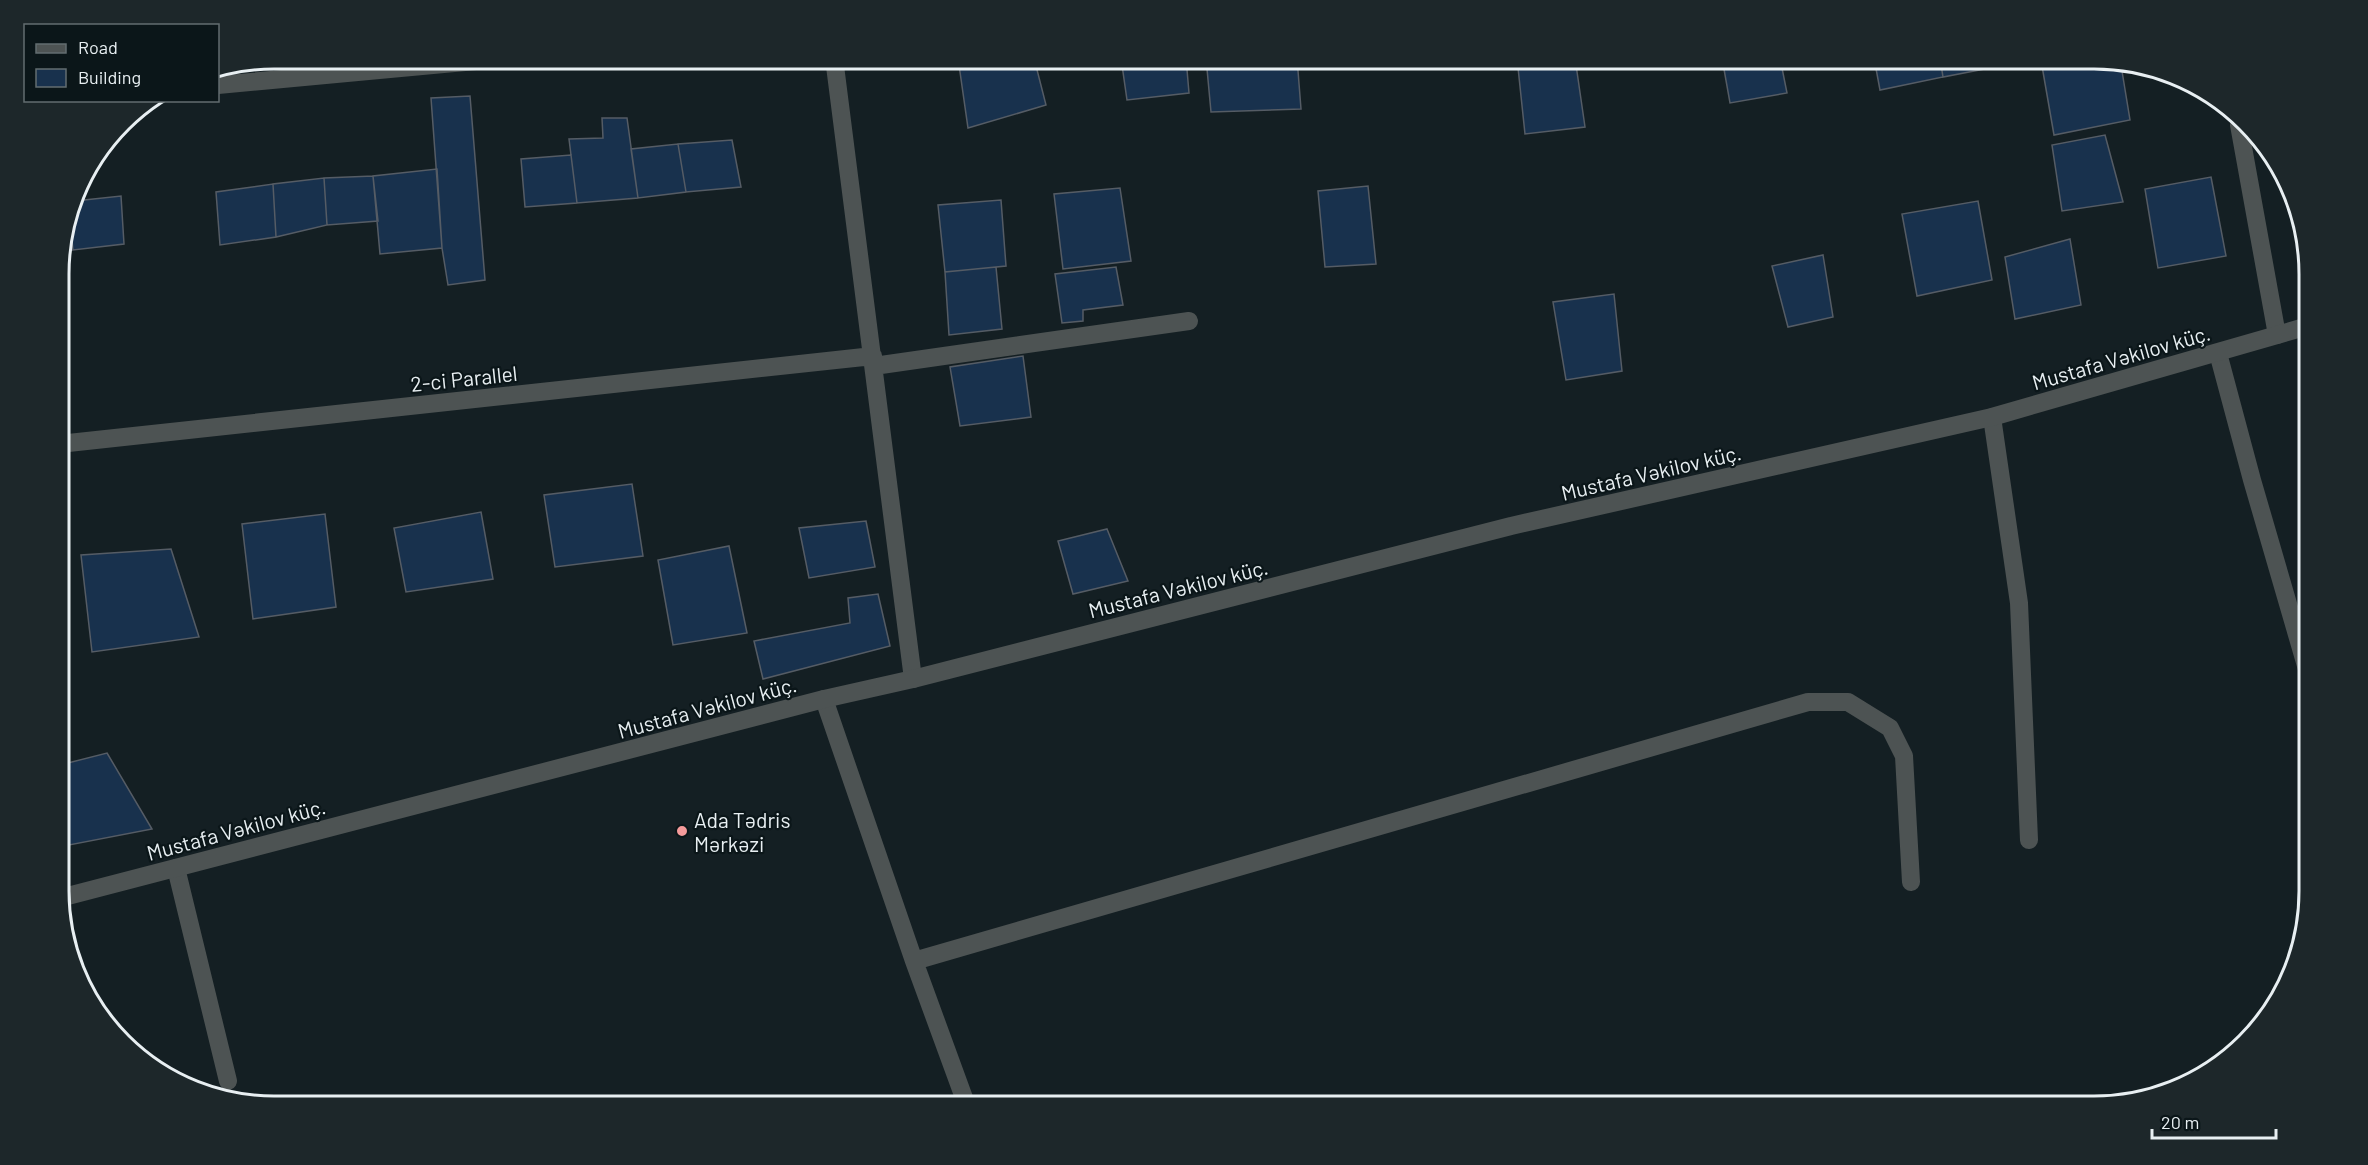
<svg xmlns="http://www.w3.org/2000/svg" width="2368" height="1165" font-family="Barlow,sans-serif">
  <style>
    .building { fill: #18314d; stroke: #555c65; stroke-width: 1.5 }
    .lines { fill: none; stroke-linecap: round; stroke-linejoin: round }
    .minor { stroke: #4d5353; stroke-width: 18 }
    .tertiary { stroke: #4d5353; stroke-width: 18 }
    .poi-dot { fill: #f59b9b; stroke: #0b1619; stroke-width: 2 }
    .labels { text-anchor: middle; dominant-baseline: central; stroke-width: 4.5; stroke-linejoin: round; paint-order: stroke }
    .street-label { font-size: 21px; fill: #e8eff2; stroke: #0b1619 }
    .poi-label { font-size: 21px; fill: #e8eff2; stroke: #0b1619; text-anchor: start }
    .rim { fill: none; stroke: #e8eff2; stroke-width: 3 }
  </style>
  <rect width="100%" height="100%" fill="#141f23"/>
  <!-- building -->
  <path class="building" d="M958,58H1034L1046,105L968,128Z
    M1121,58H1186L1189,93L1127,100Z
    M1206,58H1297L1301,109L1211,112Z
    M1517,58H1575L1585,127L1525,134Z
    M1722,58H1780L1787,93L1730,103Z
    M1874,58H1940L1943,77L1880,90Z
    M1940,58H2015L2016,63L1943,77Z
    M2041,58H2092L2042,66Z
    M2092,58L2121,65L2130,120L2054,135L2042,66Z
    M470,96L485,280L448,285L442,248L431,98Z
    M602,118H627L638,198L577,203L569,139L603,138Z
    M2105,135L2123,202L2062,211L2052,145Z
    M732,140L741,187L686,192L678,144Z
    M678,144L686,192L638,198L631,149Z
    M571,155L577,203L525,207L521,159Z
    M437,169L442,248L380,254L373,176Z
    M373,176L378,221L327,225L324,178Z
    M2211,177L2226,256L2158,268L2145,189Z
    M324,178L327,225L276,237L273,184Z
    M273,184L276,237L220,245L216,192Z
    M1368,186L1376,264L1325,267L1318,191Z
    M1120,188L1131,261L1063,269L1054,194Z
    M121,196L124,244L73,250L70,221L75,201Z
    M1001,200L1006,266L945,272L938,205Z
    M1978,201L1992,280L1917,296L1902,214Z
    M70,221L73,250L61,251Z
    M2070,239L2081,305L2015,319L2005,257Z
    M1823,255L1833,317L1788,327L1772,266Z
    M996,267L1002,329L949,335L945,272Z
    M1116,267L1123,305L1083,310V321L1062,323L1055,274Z
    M1614,294L1622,371L1566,380L1553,302Z
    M1023,356L1031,417L960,426L950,367Z
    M632,484L643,556L555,567L544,495Z
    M481,512L493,579L406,592L394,528Z
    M325,514L336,607L253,619L242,524Z
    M866,521L875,567L809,578L799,528Z
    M1107,529L1128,581L1073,594L1058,541Z
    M729,546L747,633L673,645L658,560Z
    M171,549L199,637L92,652L81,555Z
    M878,594L890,646L763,679L754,641L850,623L848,598Z
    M107,753L152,829L64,846L60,829V765Z"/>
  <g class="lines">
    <!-- minor -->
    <path class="minor" d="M834,58L913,679
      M218,85L508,58
      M2239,125L2277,335
      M2218,353L2252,480L2309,676
      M874,366L1189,321
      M1992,417L2019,603L2029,840
      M59,444L873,356
      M824,699L914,961L967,1106
      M176,868L228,1081
      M914,961L1808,702H1848L1890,728L1904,756L1911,882"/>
    <!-- tertiary -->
    <path class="tertiary" d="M60,898L824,699L913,679L1511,526L1992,417L2308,326"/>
  </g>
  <!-- markers -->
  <circle class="poi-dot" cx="682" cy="831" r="6"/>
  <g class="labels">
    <!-- street labels -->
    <g class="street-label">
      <text transform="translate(2121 357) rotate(-16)">Mustafa Vəkilov küç.</text>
      <text transform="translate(464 378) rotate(-6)">2-ci Parallel</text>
      <text transform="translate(1651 472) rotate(-13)">Mustafa Vəkilov küç.</text>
      <text transform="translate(1178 588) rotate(-14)">Mustafa Vəkilov küç.</text>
      <text transform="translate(707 707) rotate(-15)">Mustafa Vəkilov küç.</text>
      <text transform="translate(236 829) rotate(-15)">Mustafa Vəkilov küç.</text>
    </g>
    <!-- poi labels -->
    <g class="poi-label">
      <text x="694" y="819">Ada Tədris<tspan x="694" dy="24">Mərkəzi</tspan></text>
    </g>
  </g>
  <!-- crop -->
  <path d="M0 0H2368V1165H0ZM274 69H2094A205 205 0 0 1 2299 274V891A205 205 0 0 1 2094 1096H274A205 205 0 0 1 69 891V274A205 205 0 0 1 274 69Z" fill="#1d272a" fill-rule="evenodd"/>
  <path class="rim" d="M274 69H2094A205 205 0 0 1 2299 274V891A205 205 0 0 1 2094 1096H274A205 205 0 0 1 69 891V274A205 205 0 0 1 274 69Z"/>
  <!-- legend -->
  <rect x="24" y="24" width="195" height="78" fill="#0b1619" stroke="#636d70" stroke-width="1.5"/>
  <rect x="36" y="44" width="30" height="9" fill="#4d5353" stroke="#636d70" stroke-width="1.5"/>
  <text x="78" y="54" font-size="18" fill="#e8eff2">Road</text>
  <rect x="36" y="69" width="30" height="18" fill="#18314d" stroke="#636d70" stroke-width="1.5"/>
  <text x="78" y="84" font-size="18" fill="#e8eff2">Building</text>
  <!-- scale -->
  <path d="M2152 1129v9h124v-9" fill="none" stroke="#e8eff2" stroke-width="3"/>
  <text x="2161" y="1129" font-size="18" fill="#e8eff2" stroke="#0b1619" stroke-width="4.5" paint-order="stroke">20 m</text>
</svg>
